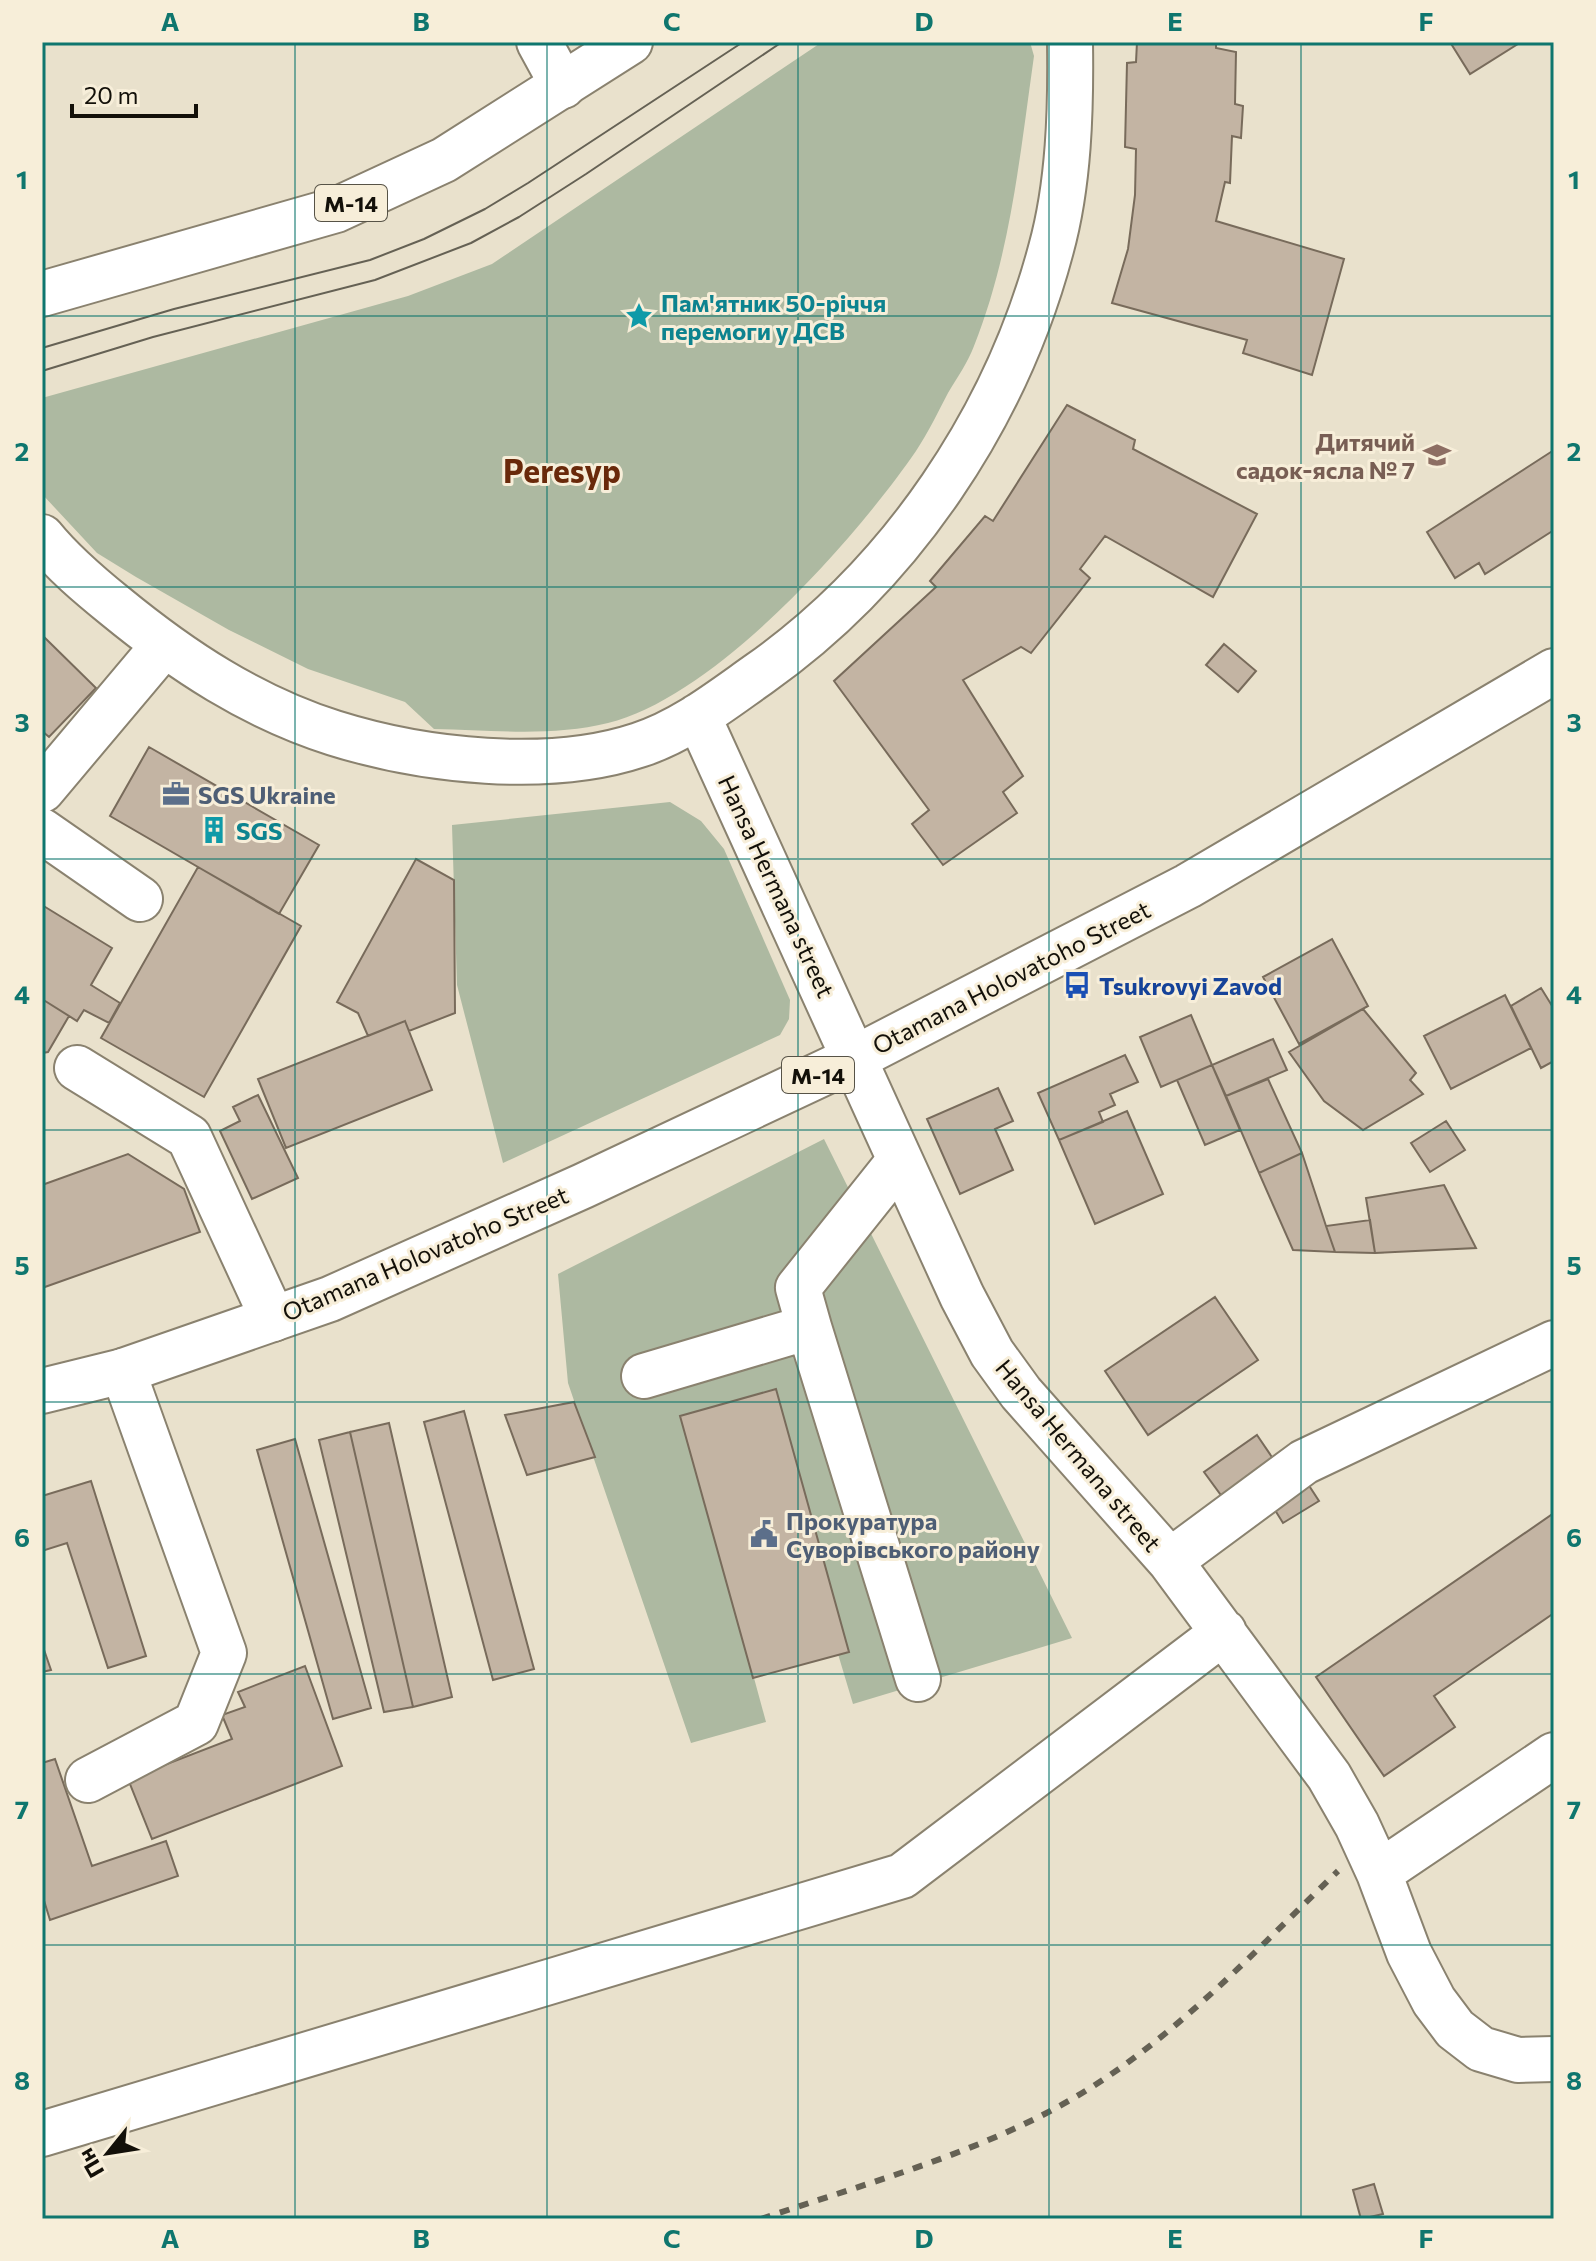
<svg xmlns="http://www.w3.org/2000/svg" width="1596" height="2261" font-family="Commissioner,sans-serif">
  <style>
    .green { fill: #adb9a1 }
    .building { fill: #c3b4a3; stroke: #786b5b; stroke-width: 2 }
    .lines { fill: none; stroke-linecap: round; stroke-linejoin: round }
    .minor-casing { stroke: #8a826f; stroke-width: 48 }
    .major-casing { stroke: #8a826f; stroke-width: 48 }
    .minor { stroke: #fff; stroke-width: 44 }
    .major { stroke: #fff; stroke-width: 44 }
    .tram { stroke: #656154; stroke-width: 2 }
    .rail { stroke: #656154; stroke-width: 6; stroke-dasharray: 10 10; stroke-linecap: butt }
    .grid { fill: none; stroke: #0f766e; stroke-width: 2; stroke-opacity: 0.55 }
    .labels { text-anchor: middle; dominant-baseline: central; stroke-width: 6; stroke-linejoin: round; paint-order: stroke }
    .shield { fill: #f7eed9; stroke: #575347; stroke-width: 2 }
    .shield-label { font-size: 22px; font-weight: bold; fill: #131009 }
    .culture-label { font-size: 24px; font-weight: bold; fill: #0d838f; stroke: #f7eed9; text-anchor: start }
    .education-label { font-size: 24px; font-weight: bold; fill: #785e54; stroke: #f7eed9; text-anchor: end }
    .service-label { font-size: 24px; font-weight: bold; fill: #4e5e75; stroke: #f7eed9; text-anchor: start }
    .street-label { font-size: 24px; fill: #131009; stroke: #f7eed9 }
    .transit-label { font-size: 24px; font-weight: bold; fill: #164399; stroke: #f7eed9; text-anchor: start }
    .district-label { font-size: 32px; font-weight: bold; fill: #69290a; stroke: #f7eed9 }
    .neatline { fill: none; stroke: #0f766e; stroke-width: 3 }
    .grid-label { font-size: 26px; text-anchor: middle; font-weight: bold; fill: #0f766e }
  </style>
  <rect width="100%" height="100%" fill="#e9e1cc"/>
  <!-- green -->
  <path class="green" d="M822,42H1030L1034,56C1020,154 1011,253 974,346C968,362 957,378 948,393C938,412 928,433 916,451C854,541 716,696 608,723C552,737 491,730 434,729L405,702L308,669L229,630L136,577L97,553L42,494V398L408,296L492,264Z
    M670,802L701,821L724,849L790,1000L789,1019L780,1035L503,1163L457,985L452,825Z
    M824,1139L1072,1638L853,1704L838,1654L754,1678L766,1722L691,1743L568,1383L558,1274Z"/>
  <!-- building -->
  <path class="building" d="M1137,42H1216V48L1236,52L1235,104L1243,106L1241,138L1232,136L1230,183L1225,182L1216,221L1344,259L1312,375L1243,353L1247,340L1112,303L1128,249L1135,195L1136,149L1125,147L1127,63L1136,62Z
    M1450,42H1521L1470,74Z
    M1067,405L1135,440L1133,449L1257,514L1213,597L1105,536L1080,569L1090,578L1031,653L1021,647L963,680L1023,776L1003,792L1017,813L943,865L912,824L929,810L834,681L936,587L930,581L985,516L993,521Z
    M1554,450V530L1485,574L1479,563L1455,578L1427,532Z
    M42,635L96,688L49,737L42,731Z
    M1224,644L1256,671L1238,692L1206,665Z
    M149,747L319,845L279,914L110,816Z
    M416,859L454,880L455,1013L409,1031L405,1021L368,1036L358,1013L337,1002Z
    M198,867L301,926L204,1097L101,1038Z
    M42,905L112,948L91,985L120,1003L109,1023L84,1010L77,1021L42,999Z
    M1332,939L1368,1006L1299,1044L1263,977Z
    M1541,988L1554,1009V1061L1541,1068L1511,1006Z
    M1505,995L1531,1048L1451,1089L1424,1036Z
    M42,999L69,1016L48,1052L42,1053Z
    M1363,1009L1416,1073L1410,1080L1423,1094L1363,1130L1324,1101L1289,1052Z
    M1191,1015L1212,1065L1161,1087L1140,1037Z
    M405,1021L432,1090L286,1148L258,1079Z
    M1273,1039L1287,1070L1226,1096L1212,1065Z
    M1125,1055L1138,1082L1110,1094L1115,1105L1099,1112L1103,1122L1059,1140L1038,1093Z
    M1212,1065L1240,1130L1205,1145L1177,1080Z
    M1268,1079L1302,1153L1259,1173L1226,1096Z
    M998,1088L1013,1121L995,1129L1013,1170L960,1194L927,1119Z
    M258,1095L298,1178L252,1199L220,1131L240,1121L233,1107Z
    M1127,1111L1163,1194L1095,1224L1059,1140Z
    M1446,1121L1465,1150L1430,1172L1411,1143Z
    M1302,1153L1326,1226L1335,1252L1293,1250L1259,1173Z
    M128,1154L184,1189L200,1232L42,1288V1185Z
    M1444,1185L1476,1248L1375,1253L1366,1198Z
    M1370,1220L1375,1253L1335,1252L1326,1226Z
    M1215,1297L1258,1360L1148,1435L1105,1371Z
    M776,1389L849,1652L753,1678L680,1416Z
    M574,1402L595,1457L527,1475L505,1415Z
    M464,1411L534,1669L493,1680L424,1422Z
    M389,1423L452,1697L413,1707L350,1432Z
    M350,1432L413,1707L384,1712L319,1440Z
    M1257,1435L1278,1466L1226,1502L1204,1472Z
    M295,1439L371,1708L333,1719L257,1450Z
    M91,1481L146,1656L108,1668L67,1543L42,1551V1496Z
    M1306,1481L1319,1501L1283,1523L1270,1502Z
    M1554,1513V1613L1434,1696L1455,1727L1384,1776L1316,1677Z
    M42,1644L51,1670L42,1672Z
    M305,1666L342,1766L152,1839L128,1779L232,1739L222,1715L245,1707L238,1692Z
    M55,1759L92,1866L166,1841L178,1876L50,1920L42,1894V1763Z
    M1374,2184L1383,2214L1361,2219L1353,2190Z"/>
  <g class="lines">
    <!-- minor casing -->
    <g class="minor-casing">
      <path id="minor" d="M539,42L563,86
        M42,537C63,563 89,585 115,606C182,661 252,707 334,733C423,761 549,775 639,745C683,731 722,700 759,674C901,574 1006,418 1051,249C1069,184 1071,110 1070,42
        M698,716L962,1296L992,1353L1021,1393L1170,1561L1329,1776L1357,1825L1379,1873L1409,1953L1434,2001L1455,2029L1481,2049L1518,2060L1554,2059
        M42,790L164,645
        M42,831L140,899
        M77,1068L189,1137L273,1319
        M809,1327L918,1679
        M644,1376L809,1327L798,1288L900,1160
        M1170,1561L1304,1462L1554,1343
        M88,1780L196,1723L224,1653L123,1371
        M1379,1873L1554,1755
        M42,2134L902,1876L1224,1632"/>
    </g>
    <!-- major casing -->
    <g class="major-casing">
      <path id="major" d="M42,294L336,210L444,160L630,42
        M42,1391L123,1371L330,1299L583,1186L855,1058L1188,886L1554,671"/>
    </g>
    <!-- minor -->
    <use href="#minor" class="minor"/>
    <!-- major -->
    <use href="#major" class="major"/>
    <!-- tram -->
    <path class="tram" d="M42,348L174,309L370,260L424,239L485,209L528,183L743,42
      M42,371L153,337L375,280L471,243L519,217L586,174L782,42"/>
    <!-- rail -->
    <path class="rail" d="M761,2219C869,2182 989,2151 1087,2090C1182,2031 1258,1948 1338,1871
      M1552,2219L1554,2218"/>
  </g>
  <!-- grid -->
  <path class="grid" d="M295,42V2219M547,42V2219M798,42V2219M1049,42V2219M1301,42V2219M42,316H1554M42,587H1554M42,859H1554M42,1130H1554M42,1402H1554M42,1674H1554M42,1945H1554"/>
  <!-- icons -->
  <defs>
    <g id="sight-bare" transform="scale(2.16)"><path d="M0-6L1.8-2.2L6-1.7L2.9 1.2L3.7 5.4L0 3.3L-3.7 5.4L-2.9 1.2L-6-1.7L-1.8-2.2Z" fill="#0f9aa8" stroke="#f7eed9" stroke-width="2.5" paint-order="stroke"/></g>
    <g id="school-bare" transform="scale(2.16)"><path d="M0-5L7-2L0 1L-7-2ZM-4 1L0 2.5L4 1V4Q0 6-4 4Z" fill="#8d6e63" stroke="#f7eed9" stroke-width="2.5" paint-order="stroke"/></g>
    <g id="office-bare" transform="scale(2.16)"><path d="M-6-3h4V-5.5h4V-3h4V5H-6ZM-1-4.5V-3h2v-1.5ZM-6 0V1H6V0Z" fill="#5c6f8a" stroke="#f7eed9" stroke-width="2.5" paint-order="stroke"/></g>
    <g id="building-bare" transform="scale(2.16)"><path d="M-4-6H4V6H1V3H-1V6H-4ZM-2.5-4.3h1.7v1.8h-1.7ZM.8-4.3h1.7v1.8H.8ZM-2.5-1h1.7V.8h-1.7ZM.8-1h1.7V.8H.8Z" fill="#0f9aa8" stroke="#f7eed9" stroke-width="2.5" paint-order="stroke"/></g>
    <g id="bus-bare" transform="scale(2.16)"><path d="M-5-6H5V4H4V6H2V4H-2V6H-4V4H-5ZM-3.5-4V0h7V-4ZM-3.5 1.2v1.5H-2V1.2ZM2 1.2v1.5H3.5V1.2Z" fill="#1a4fb4" stroke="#f7eed9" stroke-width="2.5" paint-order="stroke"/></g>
    <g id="civic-bare" transform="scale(2.16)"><path d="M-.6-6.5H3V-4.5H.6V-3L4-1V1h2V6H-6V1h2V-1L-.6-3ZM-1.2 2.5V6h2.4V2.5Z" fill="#5c6f8a" stroke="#f7eed9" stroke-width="2.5" paint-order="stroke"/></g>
  </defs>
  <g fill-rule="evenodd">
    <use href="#sight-bare" x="639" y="316"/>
    <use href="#school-bare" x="1437" y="455"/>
    <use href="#office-bare" x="176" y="794"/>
    <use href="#building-bare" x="214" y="830"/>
    <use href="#bus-bare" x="1077" y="985"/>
    <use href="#civic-bare" x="764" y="1534"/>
  </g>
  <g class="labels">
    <!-- shield labels -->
    <g class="shield">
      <rect x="315" y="185" width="72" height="36" rx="6"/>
      <rect x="782" y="1057" width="72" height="36" rx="6"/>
    </g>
    <g class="shield-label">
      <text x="351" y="203">М-14</text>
      <text x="818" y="1075">М-14</text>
    </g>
    <!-- culture labels -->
    <g class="culture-label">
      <text x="661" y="302">Пам'ятник 50-річчя<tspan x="661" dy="28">перемоги у ДСВ</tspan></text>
      <text x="236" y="830">SGS</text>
    </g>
    <!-- education labels -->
    <g class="education-label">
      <text x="1415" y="441">Дитячий<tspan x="1415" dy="28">садок-ясла № 7</tspan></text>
    </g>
    <!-- service labels -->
    <g class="service-label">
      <text x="198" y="794">SGS Ukraine</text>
      <text x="786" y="1520">Прокуратура<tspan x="786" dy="28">Суворівського району</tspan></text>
    </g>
    <!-- street labels -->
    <g class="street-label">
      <text transform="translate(777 886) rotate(65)">Hansa Hermana street</text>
      <text transform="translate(1011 977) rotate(-27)">Otamana Holovatoho Street</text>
      <text transform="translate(425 1253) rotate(-23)">Otamana Holovatoho Street</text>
      <text transform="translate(1079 1455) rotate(50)">Hansa Hermana street</text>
    </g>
    <!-- transit labels -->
    <g class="transit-label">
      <text x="1099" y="985">Tsukrovyi Zavod</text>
    </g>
    <!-- district labels -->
    <g class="district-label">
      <text x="562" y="470">Peresyp</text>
    </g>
  </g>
  <!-- border -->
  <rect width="1596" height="2261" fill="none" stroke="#f7eed9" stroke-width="88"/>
  <!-- north arrow -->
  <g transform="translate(108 2153) rotate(240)" stroke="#f7eed9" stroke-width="6" paint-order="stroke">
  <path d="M0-6L14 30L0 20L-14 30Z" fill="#131009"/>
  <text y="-12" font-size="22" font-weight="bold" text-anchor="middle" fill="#131009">Пн</text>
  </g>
  <!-- scale -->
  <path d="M72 104v12h124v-12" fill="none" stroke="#131009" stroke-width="4"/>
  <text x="84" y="104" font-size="24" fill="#131009" stroke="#f7eed9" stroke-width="6" paint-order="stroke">20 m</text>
  <rect x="44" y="44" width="1508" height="2173" class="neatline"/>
  <g class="grid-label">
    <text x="170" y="31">A</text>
    <text x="421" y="31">B</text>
    <text x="672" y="31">C</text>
    <text x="924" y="31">D</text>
    <text x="1175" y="31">E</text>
    <text x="1426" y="31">F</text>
    <text x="22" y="189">1</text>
    <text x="1574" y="189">1</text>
    <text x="22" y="461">2</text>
    <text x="1574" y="461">2</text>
    <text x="22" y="732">3</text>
    <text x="1574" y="732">3</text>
    <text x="22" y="1004">4</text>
    <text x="1574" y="1004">4</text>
    <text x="22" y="1275">5</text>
    <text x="1574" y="1275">5</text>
    <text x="22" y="1547">6</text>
    <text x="1574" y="1547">6</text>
    <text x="22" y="1819">7</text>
    <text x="1574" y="1819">7</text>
    <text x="22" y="2090">8</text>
    <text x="1574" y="2090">8</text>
    <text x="170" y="2248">A</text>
    <text x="421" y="2248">B</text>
    <text x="672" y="2248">C</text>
    <text x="924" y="2248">D</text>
    <text x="1175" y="2248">E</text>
    <text x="1426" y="2248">F</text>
  </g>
</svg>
